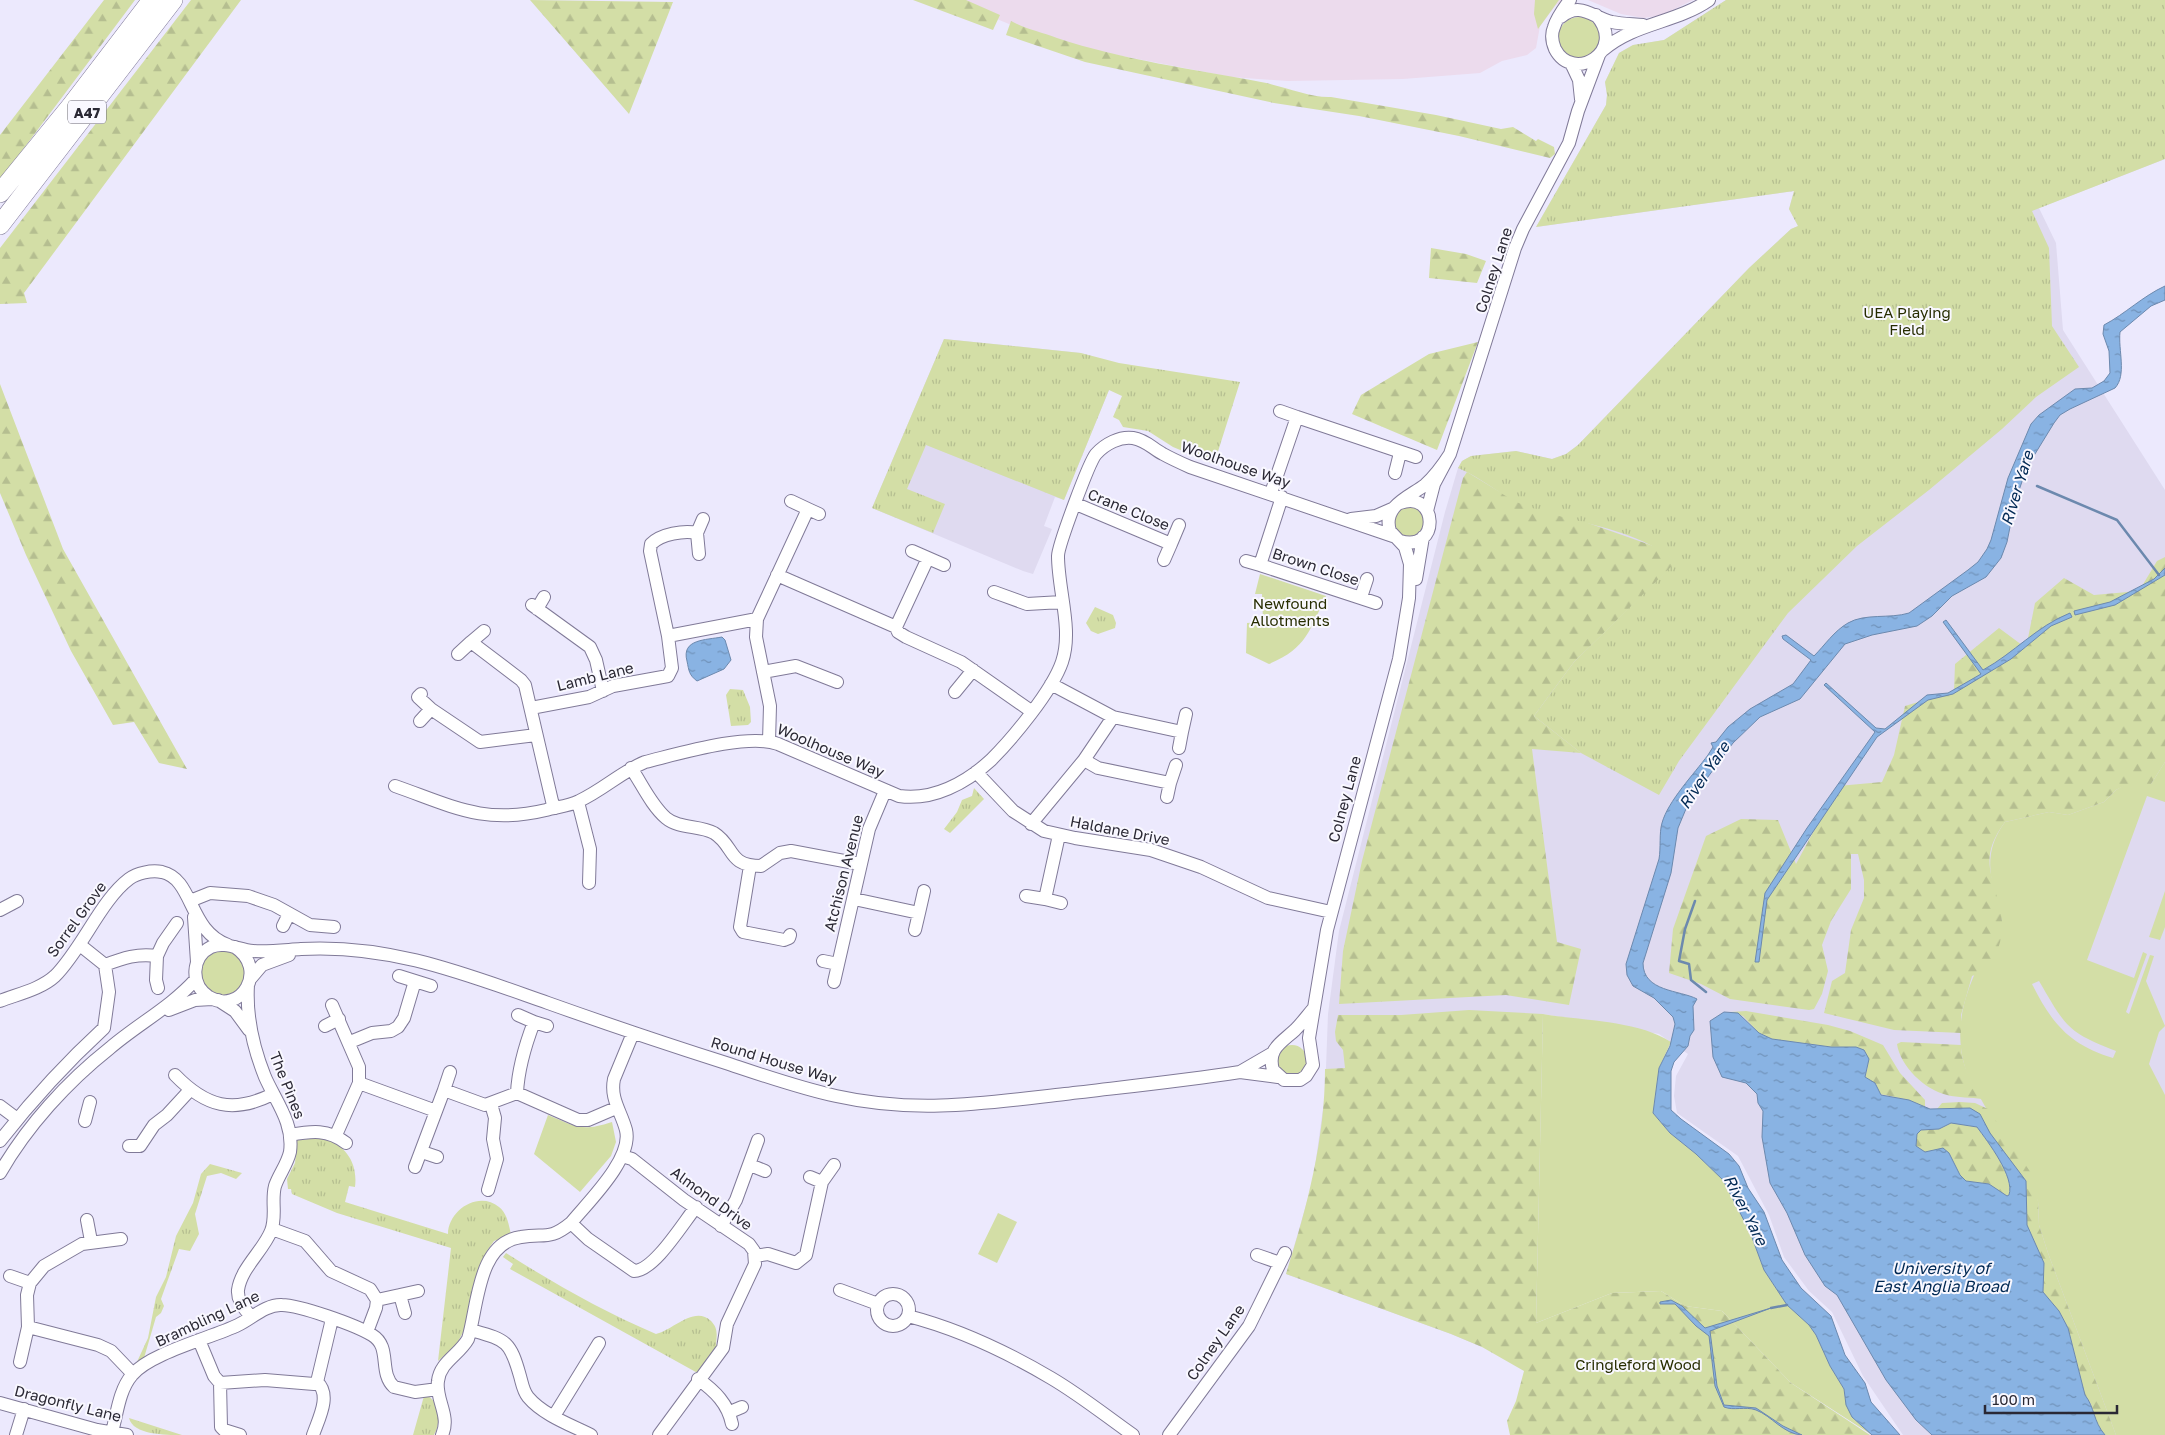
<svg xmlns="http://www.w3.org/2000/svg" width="2165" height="1435" font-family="'Golos Text',sans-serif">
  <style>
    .education { fill: #dfdaf0 }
    .medical { fill: #ecdbed }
    .green { fill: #d3dea6; fill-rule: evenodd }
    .forest { fill: url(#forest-firs) }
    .park { fill: url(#park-tufts) }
    .water { fill: url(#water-ripples); stroke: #6c89ae; fill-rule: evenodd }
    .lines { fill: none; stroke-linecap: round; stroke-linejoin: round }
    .stream { stroke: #6c89ae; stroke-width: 2.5 }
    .minor-casing { stroke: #807a98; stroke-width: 14 }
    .highway-casing { stroke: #807a98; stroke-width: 20 }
    .minor { stroke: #fff; stroke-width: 12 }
    .highway { stroke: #fff; stroke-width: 19 }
    .labels { text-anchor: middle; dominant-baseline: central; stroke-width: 4; stroke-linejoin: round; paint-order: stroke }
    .shield { fill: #f9f8ff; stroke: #686671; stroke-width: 1 }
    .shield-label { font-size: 14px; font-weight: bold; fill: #2a2834 }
    .street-label { font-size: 15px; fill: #2a2834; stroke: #f9f8ff }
    .park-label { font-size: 15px; fill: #272d00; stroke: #f9f8ff }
    .water-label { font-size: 16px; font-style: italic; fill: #002954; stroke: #f9f8ff }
  </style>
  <defs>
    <pattern id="forest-firs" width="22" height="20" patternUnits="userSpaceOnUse" patternTransform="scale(1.25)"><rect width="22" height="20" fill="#d3dea6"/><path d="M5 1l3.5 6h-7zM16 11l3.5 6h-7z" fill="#b5be90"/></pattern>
    <pattern id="park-tufts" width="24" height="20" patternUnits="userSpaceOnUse" patternTransform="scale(1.25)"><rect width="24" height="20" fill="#d3dea6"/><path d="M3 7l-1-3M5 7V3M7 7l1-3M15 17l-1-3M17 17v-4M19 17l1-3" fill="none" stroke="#b5be90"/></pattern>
    <pattern id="water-ripples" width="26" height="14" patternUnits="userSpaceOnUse" patternTransform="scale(1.25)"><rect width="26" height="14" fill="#89b3e3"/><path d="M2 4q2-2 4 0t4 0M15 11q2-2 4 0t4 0" fill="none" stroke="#7092b9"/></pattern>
  </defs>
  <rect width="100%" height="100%" fill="#ece9fd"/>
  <!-- education -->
  <path class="education" d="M1726,0H2165V159L2039,208L2056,243L2063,330L2165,490V1435H1903L1863,1376L1832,1312L1809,1291L1784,1257L1769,1215L1738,1156L1677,1113L1674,1096L1676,1076L1688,1054L1659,1034L1543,1014L1536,1323L1482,1347L1451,1334L1286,1274L1313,1181L1325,1094L1328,1014L1339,931L1445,512L1458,468L1462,461L1471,456L1516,451L1552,459L1566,454L1578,445L1749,268L1791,229L1798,226L1789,209L1794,191L1536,227L1606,105L1607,95L1605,82L1619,53L1633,45L1664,40Z
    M944,339L1081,353L1109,390L1064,500L1055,497L1044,526L1052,529L1033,574L1023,571L872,508Z"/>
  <!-- medical -->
  <path class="medical" d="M951,0H1571L1556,5L1540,26L1536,48L1527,55L1502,61L1480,73L1403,79L1288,81L1231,77L1055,43Z
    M1588,0H1693L1663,15L1644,18L1621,14Z"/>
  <!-- green -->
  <path class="green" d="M1535,0H1559L1538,29L1534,14Z
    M1558 38a21 21 0 1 1 42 0a21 21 0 1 1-42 0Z
    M1394 522a15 15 0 1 1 30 0a15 15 0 1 1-30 0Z
    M1260,574L1326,596C1309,631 1307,648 1269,664L1246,653L1247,623L1263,622L1262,594H1255Z
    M2165,762V802L2147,796L2087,960L2134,978L2143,952L2147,954L2126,1012L2129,1014L2150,955L2154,956L2146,981L2165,1026L2159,1032L2149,1064L2165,1095V1435H2116L2048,1253L2039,1225L2038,1201L1968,1076C1946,1018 1975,971 2002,921C1992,883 1980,856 2005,822L2049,812L2068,815L2104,802L2116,790L2128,783L2151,784ZM2039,981C2065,1025 2066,1032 2116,1051L2113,1058C2070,1045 2052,1024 2032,984Z
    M2165,891V927L2160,940L2149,937Z
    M201 973a22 22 0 1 1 44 0a22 22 0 1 1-44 0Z
    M1543,1014C1583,1021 1637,1020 1671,1042L1659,1068L1653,1113L1670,1133L1696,1154L1723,1180L1750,1232L1764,1270L1787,1305L1809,1325L1816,1335L1830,1366L1844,1389L1845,1399L1852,1417L1872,1435L1791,1383L1722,1311L1685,1306L1661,1291L1612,1293L1536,1323Z
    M1277 1060a15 15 0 1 1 30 0a15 15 0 1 1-30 0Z
    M548,1115C577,1127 581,1132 612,1122L616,1142L611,1156L580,1192L534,1154Z
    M998,1213L1017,1222L997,1263L978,1254Z"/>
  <!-- forest -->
  <path class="forest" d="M104,0H135L0,180V135Z
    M191,0H241L24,293L27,303L0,304V248Z
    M530,0L673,2L629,114Z
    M913,0H966L1000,15L993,30Z
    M1011,21C1026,29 1041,32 1057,38C1123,60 1193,69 1261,82C1283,86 1311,98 1331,97L1436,115L1501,129L1513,127L1536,141L1538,139L1554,147L1555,154L1550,158L1459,136L1359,116L1274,103L1085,62L1006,35Z
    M1431,248L1466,254L1486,261L1477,283L1429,278Z
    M1478,342L1437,450L1352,414L1361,395L1429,354Z
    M0,384L63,549L187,769L159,763L134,722L113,725L71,651L26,555L0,493Z
    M1467,472L1500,492L1659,548L1677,562L1574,662L1534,716L1581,753L1532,749L1557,942L1581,949L1569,1005L1506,995L1339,1004L1343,951L1362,861L1463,478Z
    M2165,557V762L2151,784L2135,788L2128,784L2116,790L2104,802L2068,815L2049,812L2005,822C1975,862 1997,879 2002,921C2004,937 1996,954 1991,969L1972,976L1961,1015V1033L1894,1030L1824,1013L1832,981L1845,973L1851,930L1864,898V880L1858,854H1851V889L1831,921L1822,945L1828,971L1822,994L1814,1009L1809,1010L1730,999L1701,984L1669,973L1673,929L1706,836L1741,819L1778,820L1796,864L1838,786L1882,782L1894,755L1905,706L1954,691L1955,664L1999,628L2026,648L2035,603L2064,578L2094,595L2139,591L2157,561Z
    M1469,1010L1543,1014L1536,1323L1612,1293L1661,1291L1685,1306L1722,1311L1791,1383L1870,1435H1510L1507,1421L1516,1401L1524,1371L1482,1347L1451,1334L1286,1274C1307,1207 1325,1140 1325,1069L1345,1068L1343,1050L1336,1041L1335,1032L1338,1015H1401Z
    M1746,1011L1828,1025L1850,1031L1883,1045L1900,1073L1925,1100V1107L1909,1100L1880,1094L1876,1084L1865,1077L1868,1066L1864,1050L1856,1047H1831L1772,1039L1759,1033L1743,1016L1730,1012Z
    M1901,1042L1961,1045C1961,1065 1972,1082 1982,1099C1971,1097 1958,1098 1947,1095C1925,1090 1900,1066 1897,1044Z
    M1960,1102L1975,1103L1988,1109L2033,1176L2038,1201L2039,1225L2048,1253L2116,1435H2105L2096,1423L2091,1404L2085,1395L2068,1328L2059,1311L2043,1292L2044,1263L2027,1225L2026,1181L1970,1108L1937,1109L1942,1103Z
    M1951,1123L1977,1127C1988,1142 2015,1177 2009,1195L2007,1196L1989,1184L1966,1181L1960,1175L1949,1153L1925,1152L1916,1146L1917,1134L1921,1130L1939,1129Z"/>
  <!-- park -->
  <path class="park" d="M1726,0H2165V159L2032,211L2049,248L2052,326L2079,367L2036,397L2002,429L1929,490L1857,546L1788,613L1679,761L1659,795L1581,753L1534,716L1574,662L1676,562C1636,528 1578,524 1529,507C1504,499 1483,478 1458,468L1462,461L1471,456L1516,451L1552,459L1566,454L1578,445L1749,268L1791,229L1798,226L1789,209L1794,191L1536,227L1606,105L1607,95L1605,82L1619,53L1633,45L1664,40Z
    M944,339L1081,353L1119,363L1240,382L1214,464L1173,447L1148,431L1123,427L1119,420L1113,417L1122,396L1109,390L1064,500L926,445L907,489L945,504L933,533L872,508Z
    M1095,607L1113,615L1116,623L1115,628L1098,634L1091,631L1086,623Z
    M730,689L743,690L750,707L751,722L748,725L731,726L726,695Z
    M974,788L984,799L950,833L944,829L957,812L962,800L972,796Z
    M323,1138C346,1145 358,1163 355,1187L349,1186L345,1202L448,1234C448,1210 479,1190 499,1207C507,1213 509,1225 511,1235L494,1241L487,1251L475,1278L466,1327L456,1345L438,1361L451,1248L337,1213L292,1194L291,1189H288L287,1179L295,1163L297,1140Z
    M210,1164L242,1173L236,1179L221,1173L207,1176L195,1214L199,1234L190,1251L179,1249L161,1299L164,1306L161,1313L156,1317L144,1358L136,1364L148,1338L156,1297L166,1277L176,1236L193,1203L201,1174Z
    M506,1253C555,1284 602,1311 656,1334C672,1331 694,1305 711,1321C718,1328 717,1335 716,1344L719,1348L703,1376L510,1269L513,1264L503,1257Z
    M424,1396H428C440,1403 441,1424 434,1435H413Z
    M129,1418L182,1435C165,1435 133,1435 129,1418Z"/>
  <!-- water -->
  <path class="water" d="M2165,286V300L2151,306L2120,332C2118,350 2127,375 2115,388L2070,409L2060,415L2054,423L2027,467L2015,502L2007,542L2001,558L1986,577L1952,596L1932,616L1917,626L1872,635L1845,644L1800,699L1760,717L1733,743L1688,804L1678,828L1671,873L1643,963C1643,992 1680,990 1697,999L1693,1006L1694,1030L1690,1036L1688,1046L1674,1062L1671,1071V1110L1681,1119L1729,1154L1739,1166L1748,1188L1764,1212L1782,1260L1801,1288L1831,1316L1845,1355L1865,1383L1871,1402L1900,1435H1872L1852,1417L1846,1405L1844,1389L1830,1366L1816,1335L1809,1325L1787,1305L1764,1270L1750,1232L1723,1180L1696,1154L1670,1133L1653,1113L1659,1068L1670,1046L1675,1024L1673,1017L1654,998L1633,986L1627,975L1626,964L1659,859C1661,848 1659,833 1662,823C1668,801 1694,774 1708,755L1713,747L1711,743L1716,742L1728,727L1750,709L1793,684L1811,660L1783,639L1782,636L1786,635L1814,656C1825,645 1834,631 1848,623C1865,613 1890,619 1909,613L1968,570L1978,562L1987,549L1991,540L2008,478L2031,424L2039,415L2075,389L2092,388L2104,381L2110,373L2109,351L2103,334L2104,325C2125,314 2143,296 2165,286Z
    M2165,568V575L2115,605L2075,615L2074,611L2110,602L2154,579Z
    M2070,613L2072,617L2051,626L2011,659L1953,694L1928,700L1877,737L1767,900L1759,962H1755L1765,893L1807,828L1875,732L1824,685L1826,683L1876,728L1885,729L1927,695L1948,693L1981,674L1943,622L1946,620L1983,670C2014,653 2037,626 2070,613Z
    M722,637L725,640L731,660L724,669L697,681C689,675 689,671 687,661C681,639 706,640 722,637Z
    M1724,1012L1738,1013L1759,1033L1772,1039L1831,1047H1856L1864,1050L1869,1059L1865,1077L1875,1083L1881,1095L1909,1100L1930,1109L1970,1108L1980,1114L1990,1133L2026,1181L2027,1225L2044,1263L2043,1292L2059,1311L2068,1328L2085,1395C2095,1408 2093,1421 2105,1435H1932L1916,1420L1886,1380L1837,1295L1825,1286L1805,1255L1787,1213L1770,1183L1762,1137L1763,1111L1758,1103L1757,1094L1746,1083L1722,1077L1713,1057L1710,1021ZM1951,1123L1977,1127C1988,1142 2015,1177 2009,1195L2007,1196L1989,1184L1966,1181L1960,1175L1949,1153L1943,1148L1925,1152L1916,1146L1917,1134L1921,1130L1939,1129Z
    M1671,1300L1682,1306L1705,1328L1771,1308L1710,1331L1717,1386L1724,1405L1756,1408L1783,1426L1802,1435C1783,1434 1772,1416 1756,1410C1745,1406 1734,1411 1724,1407L1715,1386L1709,1336L1696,1326L1675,1304H1660V1302Z"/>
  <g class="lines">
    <!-- stream -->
    <path class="stream" d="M2037,486L2117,520L2159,575
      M1695,901L1685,929L1679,961L1689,964L1691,980L1706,992
      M1771,1308L1787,1305"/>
    <!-- minor casing -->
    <g class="minor-casing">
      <path id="minor" d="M1570,0C1564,8 1557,17 1554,27C1551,34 1552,42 1555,49C1573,84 1628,51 1596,15
        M1561,17C1580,1 1592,17 1612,22C1622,24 1633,24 1643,25
        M1603,50C1634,23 1676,23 1709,0
        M1571,63L1579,80L1581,99
        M1280,411L1297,417
        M1395,473L1400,453
        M1271,493L1297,417L1416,457
        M1400,503C1438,489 1441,553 1400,541
        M1076,504L1171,544L1179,525
        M808,509L819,514
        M1427,511L1434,484L1450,454L1515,248L1523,229L1569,143L1578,111L1599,55
        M703,519L697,533C684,530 661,534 651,544L650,551L668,636L757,619
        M1351,519L1376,516L1392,509
        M697,533L699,554
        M912,551L944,565
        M1164,560L1171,544
        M1246,561L1260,565L1282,497
        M1260,565L1376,603
        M777,575L896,627L898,632L906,637L961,662L1031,711
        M1416,579L1423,537
        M994,592L1027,604L1062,602
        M1361,597L1367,579
        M532,605L590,647L596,660L603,691
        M537,609L544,597
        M896,627L928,558
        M484,631L471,642L521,680L525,685L552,801L555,808
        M458,654L471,642
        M763,672L796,666L837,682
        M955,692L973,670
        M421,694L418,697L431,709L480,742L536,735
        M531,708L589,697L613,686L668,676L672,668L668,636
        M1113,717L1182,732L1179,748
        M420,721L431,709
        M1182,732L1186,714
        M769,741L770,706L756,637L757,619L808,509L791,501
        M1084,760L1098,768L1170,783L1167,797
        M631,768C642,784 651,805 666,818C679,829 700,825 714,833C735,846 727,866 761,866L780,853L791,851L860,864
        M976,772L1013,811L1044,831L1075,838L1151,850L1201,867L1268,898L1331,912
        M1170,783L1176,765
        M395,786C452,806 484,825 546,810C557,807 569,806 579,801C603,790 621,772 645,762C678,754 747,733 778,744L899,796C933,801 966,783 991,760C1013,738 1052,691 1062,662C1073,630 1058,590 1058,556C1058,546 1089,462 1096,454C1105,444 1120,436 1133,438C1146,440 1153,449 1163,454C1172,459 1181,463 1190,467L1393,536
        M578,802L590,849L589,883
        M1031,824L1084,760L1113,717L1051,684
        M1059,835L1045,899L1061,903
        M750,866L740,927L743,932L784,940L789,938L790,935
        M1026,896L1045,899
        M854,899L919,913L924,891
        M190,901L210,893L248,896L274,905L310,925L334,927
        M0,910L17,901
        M194,917L197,962
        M283,926L289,914
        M915,930L919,913
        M235,947C269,969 241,1016 209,997C190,985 191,957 211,947C225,941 239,950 253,951C269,952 285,950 301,949C391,944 465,974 548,1003C607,1024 666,1044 726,1063C762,1075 799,1088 836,1096C916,1114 986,1103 1065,1094C1123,1087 1182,1081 1240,1072L1278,1077
        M157,956L163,943L177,923
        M823,961L838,964
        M105,965C123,958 138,953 157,956L156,980L158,988
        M399,976L415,981
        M251,978L262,965L289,955
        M834,982L869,829L885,791
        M248,985C246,1018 253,1047 265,1077C276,1102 294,1123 290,1152C287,1165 279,1174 275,1186C271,1201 277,1216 271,1231C263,1251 241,1268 238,1290C237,1301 245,1309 251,1317
        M218,1000L235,1011L249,1030
        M0,1001C18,994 41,989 55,976C82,949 101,900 129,879C137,873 151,870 162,872C194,879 188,931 228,945
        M332,1005L359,1067V1083L336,1135
        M1313,1009C1307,1016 1302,1023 1295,1030C1281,1043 1267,1049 1273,1070L1284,1080H1300L1306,1076L1313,1065L1309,1038L1327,930L1399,659L1409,598L1410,564L1405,547L1390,531C1382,506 1409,497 1425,485C1435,476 1443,465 1450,454
        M169,1010L195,1000L212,999
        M518,1015L534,1022
        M325,1026L339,1019
        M350,1042L372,1033L391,1031L398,1027L404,1018L415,981L431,986
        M450,1072L444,1090L485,1105L517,1093L578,1120H588L616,1108
        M1240,1072L1271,1054
        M175,1075C206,1107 233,1114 273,1094
        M359,1083L436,1111
        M517,1093C518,1071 526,1043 534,1022L547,1026
        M0,1106L16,1118
        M85,1121L90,1102
        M290,1135C312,1131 328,1129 346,1143
        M0,1141C32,1100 66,1063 104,1028L109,992L105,965L80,945
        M129,1146H140L154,1125L167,1115L190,1090
        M422,1152L437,1157
        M622,1156L632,1159L684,1200L749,1244L754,1251L755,1264L727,1324L723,1348L659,1435
        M750,1165L765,1171
        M415,1167L444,1090
        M0,1173C27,1126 67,1082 110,1048C138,1024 171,1007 196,979
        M810,1177L822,1182
        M488,1190L497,1159L493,1139L495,1118L491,1104
        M87,1220L91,1241
        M571,1223L588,1239L634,1271C654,1271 683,1223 696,1207
        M721,1226L736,1200L758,1140
        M272,1229L305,1241L331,1271L370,1289L377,1300L376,1308L367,1332
        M1257,1255L1280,1263
        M755,1256L768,1254L796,1263L806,1255L822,1182L834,1165
        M10,1276L30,1283
        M840,1290L878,1304
        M877 1310a16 16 0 1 1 32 0a16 16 0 1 1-32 0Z
        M400,1295L405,1313
        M377,1300L418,1291
        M908,1316C958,1329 1007,1352 1051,1378C1080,1395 1106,1416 1133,1435
        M28,1327L98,1345L111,1351L133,1374
        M471,1330C506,1340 510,1340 520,1376C522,1383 523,1391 528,1397C543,1415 571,1425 591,1435
        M199,1340L214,1376L220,1383L221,1427L224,1430L240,1435
        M20,1362L28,1327L27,1295L30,1283L44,1266L82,1244L121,1239
        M698,1379C715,1391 728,1404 732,1424
        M220,1383L265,1380L314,1384L317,1382L332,1319
        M0,1403L97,1430L127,1435
        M730,1412L742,1407
        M554,1416L599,1343
        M112,1432C117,1414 119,1390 132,1375C150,1353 211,1338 238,1325C251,1319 266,1304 282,1305C299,1305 356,1325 372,1335C392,1347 378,1372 394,1387L415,1392L438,1389
        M16,1435L24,1409
        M313,1435C318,1420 332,1395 317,1382
        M442,1435C451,1416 435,1399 438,1381C440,1362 459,1355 468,1339C478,1307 477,1243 521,1237C545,1233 549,1241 571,1223C588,1202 633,1159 626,1130C621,1111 610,1099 614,1079L633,1033
        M1169,1435L1249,1326L1285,1253"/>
    </g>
    <!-- highway casing -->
    <g class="highway-casing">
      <path id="highway" d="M0,193L71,106L152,0
        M0,225L173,0"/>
    </g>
    <!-- minor -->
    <use href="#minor" class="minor"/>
    <!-- highway -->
    <use href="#highway" class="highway"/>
  </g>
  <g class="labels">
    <!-- shield labels -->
    <rect class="shield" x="68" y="100.5" width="38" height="23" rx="4"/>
    <g class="shield-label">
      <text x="87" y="112">A47</text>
    </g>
    <!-- street labels -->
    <g class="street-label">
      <text transform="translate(1493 270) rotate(-72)">Colney Lane</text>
      <text transform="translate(1236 464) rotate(19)">Woolhouse Way</text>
      <text transform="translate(1129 509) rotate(22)">Crane Close</text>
      <text transform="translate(1316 566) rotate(18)">Brown Close</text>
      <text transform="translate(595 676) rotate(-14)">Lamb Lane</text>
      <text transform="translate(831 750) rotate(23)">Woolhouse Way</text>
      <text transform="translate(1344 799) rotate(-75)">Colney Lane</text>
      <text transform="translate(1120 830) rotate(11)">Haldane Drive</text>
      <text transform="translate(843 873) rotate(-76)">Atchison Avenue</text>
      <text transform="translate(76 919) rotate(-54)">Sorrel Grove</text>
      <text transform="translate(774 1060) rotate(17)">Round House Way</text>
      <text transform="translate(288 1085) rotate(68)">The Pines</text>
      <text transform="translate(712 1198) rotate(36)">Almond Drive</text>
      <text transform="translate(207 1318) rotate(-25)">Brambling Lane</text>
      <text transform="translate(1215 1342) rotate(-55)">Colney Lane</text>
      <text transform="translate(68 1403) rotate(14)">Dragonfly Lane</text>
    </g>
    <!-- park labels -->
    <g class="park-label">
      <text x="1907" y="312">UEA Playing<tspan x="1907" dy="17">Field</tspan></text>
      <text x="1290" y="603">Newfound<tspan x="1290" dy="17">Allotments</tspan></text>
      <text x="1638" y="1364">Cringleford Wood</text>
    </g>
    <!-- water labels -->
    <g class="water-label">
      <text transform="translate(2017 488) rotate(-73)">River Yare</text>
      <text transform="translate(1704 775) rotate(-56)">River Yare</text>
      <text transform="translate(1746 1210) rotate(63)">River Yare</text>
      <text x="1941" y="1268">University of<tspan x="1941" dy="18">East Anglia Broad</tspan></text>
    </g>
  </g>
  <!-- scale -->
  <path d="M1985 1405v8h132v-8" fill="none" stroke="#2a2834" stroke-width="2.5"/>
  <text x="1992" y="1405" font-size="15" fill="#2a2834" stroke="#f9f8ff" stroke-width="4" paint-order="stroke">100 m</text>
</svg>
